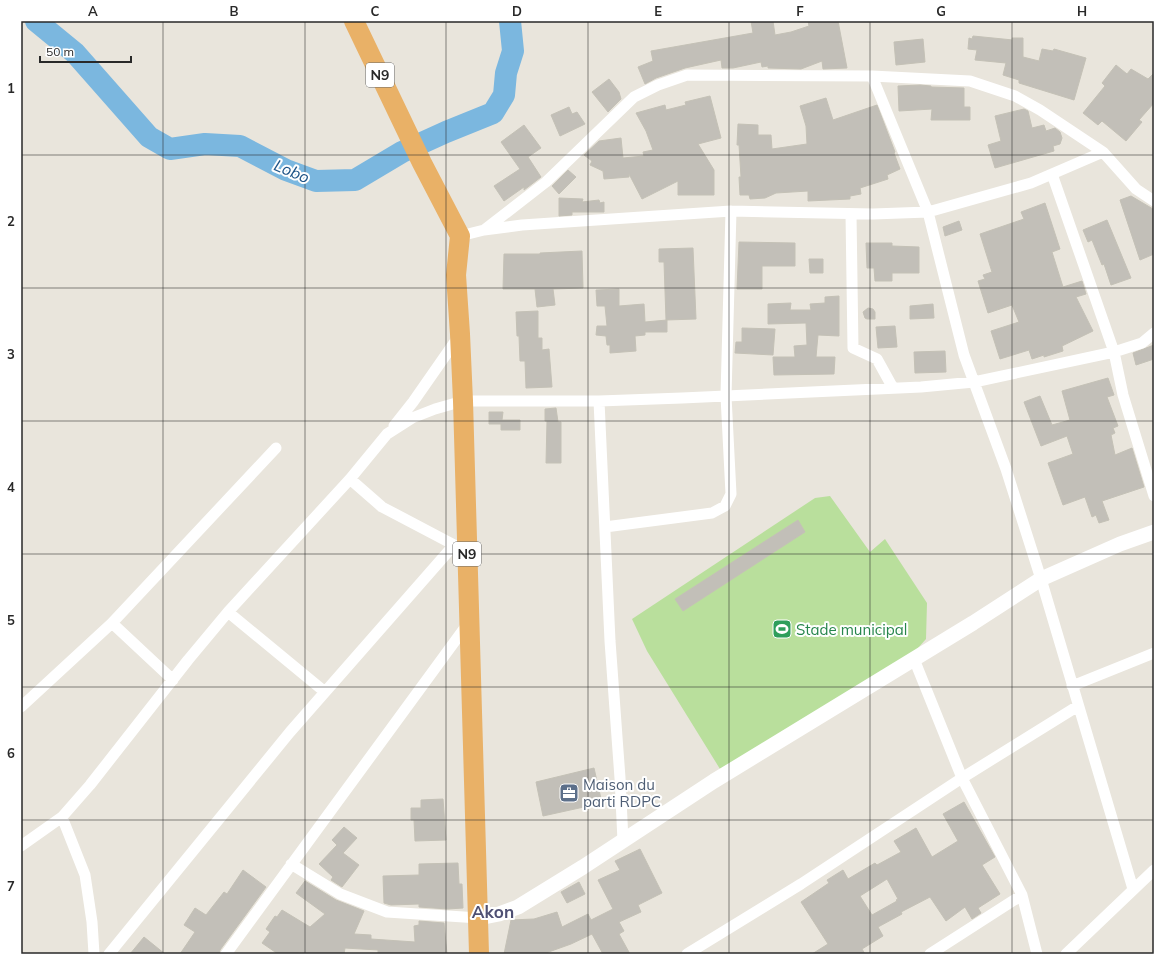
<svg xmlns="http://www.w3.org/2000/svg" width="1175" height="975" font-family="Mulish,sans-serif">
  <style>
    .pitch { fill: #b9df9c }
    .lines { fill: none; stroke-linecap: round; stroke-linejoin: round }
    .river { stroke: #7bb7df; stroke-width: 22 }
    .building { fill: #c2bfb8; stroke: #c4c1b6; fill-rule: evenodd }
    .street { stroke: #fff; stroke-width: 11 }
    .secondary { stroke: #fff; stroke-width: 15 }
    .highway { stroke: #e9b167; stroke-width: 20 }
    .grid { fill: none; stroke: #292929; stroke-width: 1; stroke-opacity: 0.55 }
    .labels { text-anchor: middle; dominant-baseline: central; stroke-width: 4; stroke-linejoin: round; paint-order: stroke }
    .shield { fill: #fff; stroke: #696969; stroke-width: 1 }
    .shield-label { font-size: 14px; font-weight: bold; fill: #292929 }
    .leisure-label { font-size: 15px; fill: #27864d; stroke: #fff; text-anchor: start }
    .service-label { font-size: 15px; fill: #4e5e75; stroke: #fff; text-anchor: start }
    .water-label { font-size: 16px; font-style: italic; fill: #1e5487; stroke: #fff }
    .quarter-label { font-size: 17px; font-weight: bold; fill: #4f5073; stroke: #fff }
    .neatline { fill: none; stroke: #292929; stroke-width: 1.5 }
    .grid-label { font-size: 13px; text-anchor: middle; font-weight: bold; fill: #292929 }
  </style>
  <rect width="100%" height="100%" fill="#e9e5dc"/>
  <!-- pitch -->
  <path class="pitch" d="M830,496L870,552L885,539L927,603L926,639L910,657L720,769L647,651L632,619L815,498Z"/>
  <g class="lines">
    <!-- river -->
    <path class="river" d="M36,21L75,53L149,137L170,149L205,144L240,146L286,170L316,181L355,180L402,152L446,132L493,113L504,95L506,73L513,51L510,21"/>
  </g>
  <!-- building -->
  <path class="building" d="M751,21H773L775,35L791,32L809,26L808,21H838L847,68L823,69L822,61L801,69L768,68V66L762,67L761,62L733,68H722L721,60L685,68L656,78L645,84L638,67L653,61L651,51L753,33Z
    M973,36L1013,40L1012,38H1023V57L1039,61L1042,49L1053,51L1054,49L1086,58L1074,100L1019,83V80L1003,75L1006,63L975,60L977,50L968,49L969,38L972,39Z
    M923,39L925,62L896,65L894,42Z
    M1116,65L1127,74L1131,69L1148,79L1154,73V103L1139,120L1142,122L1126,141L1102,121L1098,125L1083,113L1105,86L1102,83Z
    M609,79L619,92L621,99L608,112L592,92Z
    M920,85L931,86V87L964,88V107H970V120H931L932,109L899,111L898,86Z
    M710,96L721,138L698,144L714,170V195H678V181L642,199L629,174V177L604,179L603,171L590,165L592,161L584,155L599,141L621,138L623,158L644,156L643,152L653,150L646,131L636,113L665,105L666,110L686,105L685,102Z
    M826,98L833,120L877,105L895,152L894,153L900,169L887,175L888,179L860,188L861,194L850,196V199L808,201V191L776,193L765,198L750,199L749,195H740L739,177H741L739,145H737L738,124L758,125V135H771L772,149L807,144L806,126L800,106Z
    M569,107L572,114L577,112L585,124L560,136L551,115Z
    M1024,109L1028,111L1032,128L1044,125L1046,131L1055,128L1060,132L1062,138L1060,144L1053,146L1054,151L995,168L988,145L1001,141L995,116Z
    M524,125L541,148L528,157L541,177L524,190V187L504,201L494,186L520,169L501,142Z
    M568,170L576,177L559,194L552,186Z
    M1131,196L1153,209L1154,254L1140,260L1120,200Z
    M559,198L583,199L582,202L599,200L600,203L604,202V212H572V215L559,216Z
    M1045,203L1060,249L1052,252L1063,287L1082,281L1086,294L1076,297L1093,331L1062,346L1063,351L1044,357V355L1032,359L1029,350L1000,359L991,331L1019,322L1012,305L988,313L978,281L985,279L983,275L992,272L980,234L1024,219L1021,212Z
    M1107,220L1131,278L1111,285L1104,264L1102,265L1092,240L1088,242L1083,230Z
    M959,221L962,230L945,236L943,227Z
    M739,242L795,243V266H762V289H737Z
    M866,243H892V246L919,247V273H892V281H875L874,268H867Z
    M693,248L696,319L666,320L664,262H659V249Z
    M582,251L583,288L553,289L555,305L537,307L535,289H503L504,254H540V253Z
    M809,259H823V273H810Z
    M619,289V306L644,304L645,322L667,320V332H645V335L635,336L636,351L610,353V345H607L606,336L596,335L597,326H607L605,306H597L596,290Z
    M839,296V336L818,335L816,357H835L834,374L774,375L773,357H795L794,346L807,345L806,323L768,324V304L791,303L790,310H811L810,304L825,303V297Z
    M933,304L934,318L910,319V306Z
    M868,308L873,309L875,312V319H867L865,318L863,312Z
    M538,311V338H542V350L549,349L552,387L526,388L525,361H520L519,336H517L516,312Z
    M895,326L897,347L878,348L876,327Z
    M742,328L775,329L773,355L735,353L736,342H742Z
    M1154,345V359L1136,365L1133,353Z
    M945,351L946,372L915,373L914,352Z
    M1108,378L1114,395L1107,397L1118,426L1113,428L1115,433L1111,435L1115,455L1132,448L1144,487L1102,501L1109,520L1099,523L1096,515L1092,517L1085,497L1063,505L1048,463L1073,454L1067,436L1041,446L1024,402L1040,396L1052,425L1070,420L1062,391Z
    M556,408L558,422H561V463H546L547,421H545V409Z
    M489,412H503L502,420H520V430H501V424H489Z
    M798,520L805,532L683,611L675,599Z
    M594,768L602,803L543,816L536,782Z
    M443,799L446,840L415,841L414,820H411V808H421V800Z
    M964,802L995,857L982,865L1000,894L978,908L981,913L972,919L965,907L946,921L930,897L901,912L902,914L878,927L883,936L862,949L865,954H812L828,944L801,902L829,883L827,880L843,870L848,879L875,863L877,865L901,852L894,841L916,828L932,857L958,841L943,814ZM887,879L898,899L896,900L897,901L872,915L860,896Z
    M344,827L357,838L343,853L359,865L342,887L331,880L333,877L319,864L337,845L332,840Z
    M640,849L662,893L638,905L641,912L619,922L624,931L619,934L630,954H603L592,934L571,944L543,954H504L511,920L534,919L557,912L562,927L588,914L591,920L613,909L598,880L620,870L615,861Z
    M458,863L459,884H462L463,908L448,909L419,907V904L391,905L384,903L383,876L419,875V864Z
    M243,870L266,887L220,950L219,954H180L195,932L184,925L195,908L206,915L224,892L227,894Z
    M305,881L336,900L364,911L354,934L371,935V939L415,942L414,926L419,925V921L444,923L447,954H378V950L345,948L344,954H305L299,952L298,954H278L262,943L270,932L266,929L275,916L277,917L282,910L310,927L325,914L296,893Z
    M579,882L585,894L567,903L561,892Z
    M144,937L165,954H130Z"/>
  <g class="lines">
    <!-- street -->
    <path class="street" d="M872,76L928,212L964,355L1006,469L1041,579L1133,889
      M1052,174L1114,352L1123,395L1154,496
      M851,214L853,348L877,359L893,388
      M484,230L546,182L634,97L658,85L687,75L872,76L970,81L1015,96L1040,110L1103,152L1136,189L1154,201
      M460,236L484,230L522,225L731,211L873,214L928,212L1031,183L1103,152
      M599,401L610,641L620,778L623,841
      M394,426L413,402L459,336
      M350,479L382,507L460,548
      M605,527L712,513L725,506L731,494L726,396L731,211
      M228,612L325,692
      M112,623L173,680
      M914,659L962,778L1022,895L1037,954
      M1072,686L1154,653
      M21,707L112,623L276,448
      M62,817L85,875L92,922L94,954
      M21,846L62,817L90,785L188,660L228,612L350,479L387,434L412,418L435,409L463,401H599L682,398L921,387L974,382L1114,352L1142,343L1154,333
      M291,864L340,894L387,912L479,918
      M109,954L290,732L454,545
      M226,954L469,622
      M687,954L801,884L962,778L1078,706
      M930,954L1022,895
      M1066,954L1154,870"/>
    <!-- secondary -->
    <path class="secondary" d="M479,918L499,914L518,907L583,867L714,781L973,623L1041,579L1120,544L1154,532"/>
    <!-- highway -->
    <path class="highway" d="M354,21L422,163L460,236L456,275L460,334L463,401L479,954"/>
  </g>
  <!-- grid -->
  <path class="grid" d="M163,21V954M305,21V954M446,21V954M588,21V954M729,21V954M870,21V954M1012,21V954M21,155H1154M21,288H1154M21,421H1154M21,554H1154M21,687H1154M21,820H1154"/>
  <!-- icons -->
  <defs>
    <g id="stadium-square" transform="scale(1)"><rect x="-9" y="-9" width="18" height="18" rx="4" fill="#2e9e5b" stroke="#fff"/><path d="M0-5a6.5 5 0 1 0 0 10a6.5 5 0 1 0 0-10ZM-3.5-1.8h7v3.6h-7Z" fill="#fff"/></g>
    <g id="office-square" transform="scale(1)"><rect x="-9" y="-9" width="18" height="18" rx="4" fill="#5c6f8a" stroke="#fff"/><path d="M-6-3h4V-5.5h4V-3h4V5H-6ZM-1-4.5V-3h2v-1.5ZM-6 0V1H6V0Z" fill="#fff"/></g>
  </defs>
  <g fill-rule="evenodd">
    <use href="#stadium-square" x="782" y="629"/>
    <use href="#office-square" x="569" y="793"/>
  </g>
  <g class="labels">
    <!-- shield labels -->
    <g class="shield">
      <rect x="366" y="63" width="28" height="24" rx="3"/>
      <rect x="453" y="542" width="28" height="24" rx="3"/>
    </g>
    <g class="shield-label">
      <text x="380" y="75">N9</text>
      <text x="467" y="554">N9</text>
    </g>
    <!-- leisure labels -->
    <g class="leisure-label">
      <text x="796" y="629">Stade municipal</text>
    </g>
    <!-- service labels -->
    <g class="service-label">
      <text x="583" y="784">Maison du<tspan x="583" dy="17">parti RDPC</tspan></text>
    </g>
    <!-- water labels -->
    <g class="water-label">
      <text transform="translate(292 171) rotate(23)">Lobo</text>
    </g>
    <!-- quarter labels -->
    <g class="quarter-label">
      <text x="493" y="911">Akon</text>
    </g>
  </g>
  <!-- border -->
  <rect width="1175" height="975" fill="none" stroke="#ffffff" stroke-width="44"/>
  <!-- scale -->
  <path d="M40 56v6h91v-6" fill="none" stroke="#292929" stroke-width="2"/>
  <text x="46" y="56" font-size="12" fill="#292929" stroke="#ffffff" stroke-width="3" paint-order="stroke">50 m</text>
  <rect x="22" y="22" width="1131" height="931" class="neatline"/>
  <g class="grid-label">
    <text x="93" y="16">A</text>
    <text x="234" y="16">B</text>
    <text x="375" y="16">C</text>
    <text x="517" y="16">D</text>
    <text x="658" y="16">E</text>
    <text x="800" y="16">F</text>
    <text x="941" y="16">G</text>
    <text x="1082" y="16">H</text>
    <text x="11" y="93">1</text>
    <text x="11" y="226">2</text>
    <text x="11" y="359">3</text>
    <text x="11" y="492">4</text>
    <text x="11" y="625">5</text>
    <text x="11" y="758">6</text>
    <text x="11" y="891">7</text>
  </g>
</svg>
